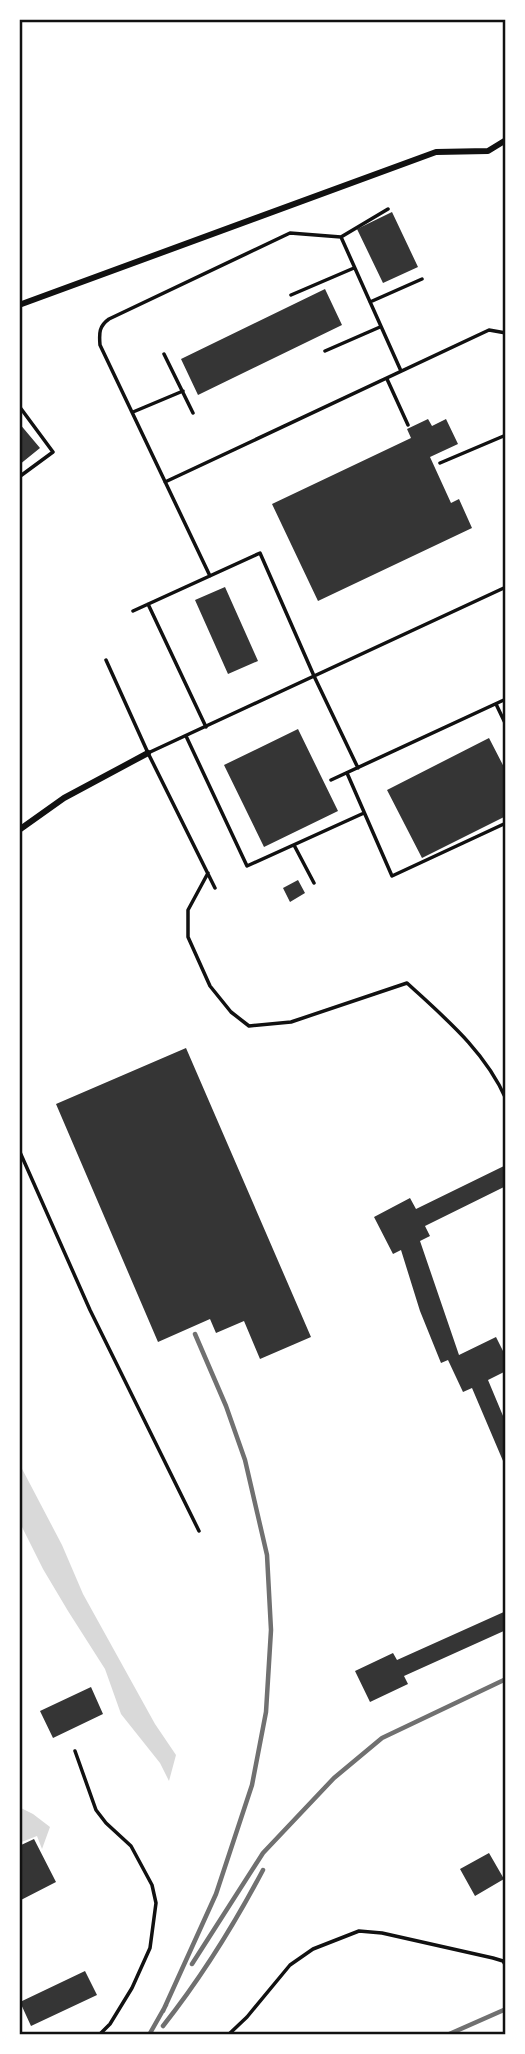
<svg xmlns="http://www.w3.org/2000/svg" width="525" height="2054" font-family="'Sofia Sans Condensed',sans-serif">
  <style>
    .water { fill: #d9d9d9 }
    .building { fill: #353535 }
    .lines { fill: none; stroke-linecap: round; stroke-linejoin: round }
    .service { stroke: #111; stroke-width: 3.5 }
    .minor { stroke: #111; stroke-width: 6 }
    .rail { stroke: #707070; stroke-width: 4.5 }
    .neatline { fill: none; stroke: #111; stroke-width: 2.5 }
  </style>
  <rect width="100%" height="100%" fill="#fff"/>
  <!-- water -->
  <path class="water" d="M19,1463L62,1545L83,1594L155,1724L176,1755L169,1781L160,1763L121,1714L105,1669L68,1611L43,1569L19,1521Z
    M19,1807L33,1814L50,1827L42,1849L37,1836L19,1843Z"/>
  <!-- building -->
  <path class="building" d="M392,212L418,267L383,283L357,229Z
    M325,289L342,325L198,395L181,359Z
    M428,419L432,426L446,419L458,444L430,457L451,503L459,499L472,528L318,601L272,504L411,438L407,429Z
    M19,423L40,448L19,465Z
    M225,587L258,661L228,674L195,600Z
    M298,729L338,811L264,847L224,765Z
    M489,738L506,771V816L422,858L387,790Z
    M298,880L305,893L290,902L283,888Z
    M186,1048L311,1337L260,1359L244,1321L216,1333L210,1319L158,1342L56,1104Z
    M506,1165V1186L425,1226L430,1236L420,1241L459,1355L496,1337L506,1357V1371L488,1380L506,1423V1468L472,1388L463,1392L448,1360L441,1363L420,1311L401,1250L393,1254L374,1217L410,1198L416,1209Z
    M506,1611V1630L404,1676L408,1684L370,1702L355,1671L393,1653L397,1660Z
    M91,1687L103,1714L53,1738L40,1711Z
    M34,1839L56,1882L19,1901V1846Z
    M489,1853L504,1879L475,1896L460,1869Z
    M85,1971L97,1995L31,2026L20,2002Z"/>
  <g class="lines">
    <!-- service -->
    <path class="service" d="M341,237L401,371
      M291,295L354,268
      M370,302L422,279
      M325,351L380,327
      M164,354L193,413
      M387,379L408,425
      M19,406L53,452L19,477
      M133,412L183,391
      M440,463L506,435
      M165,482L489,330L506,333
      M210,576L100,345C99,333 99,326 109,319L290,233L341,237L388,209
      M148,604L206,727
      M133,611L260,553L314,676L358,768
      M106,660L148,753L215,888
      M496,704L506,725
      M186,736L247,866L364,813
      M148,753L506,587
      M347,773L392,876L506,823
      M331,780L506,699
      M294,845L314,883
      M208,873L188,910V937L210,986L231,1012L249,1026L291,1022L407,983C445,1018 485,1051 506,1099
      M19,1150L90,1310L199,1531
      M75,1751L96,1810L106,1823L131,1846L152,1885L156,1903L150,1948L132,1988L110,2024L99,2035
      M228,2035L247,2017L290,1965L313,1949L359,1931L382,1933L493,1958L503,1961L506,1966"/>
    <!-- minor -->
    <path class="minor" d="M19,305L436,152L488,151L506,140
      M19,830L64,798L148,753"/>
    <!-- rail -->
    <path class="rail" d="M192,1964L263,1853L334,1778L382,1738L506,1679
      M163,2011L216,1894L252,1785L266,1712L271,1630L267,1555L245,1460L226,1406L195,1334
      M163,2026C201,1978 234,1925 263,1870
      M149,2035L166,2005
      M447,2035L506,2009"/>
  </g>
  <!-- border -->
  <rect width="525" height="2054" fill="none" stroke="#ffffff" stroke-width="42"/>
  <rect x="21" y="21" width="483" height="2012" class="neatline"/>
</svg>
